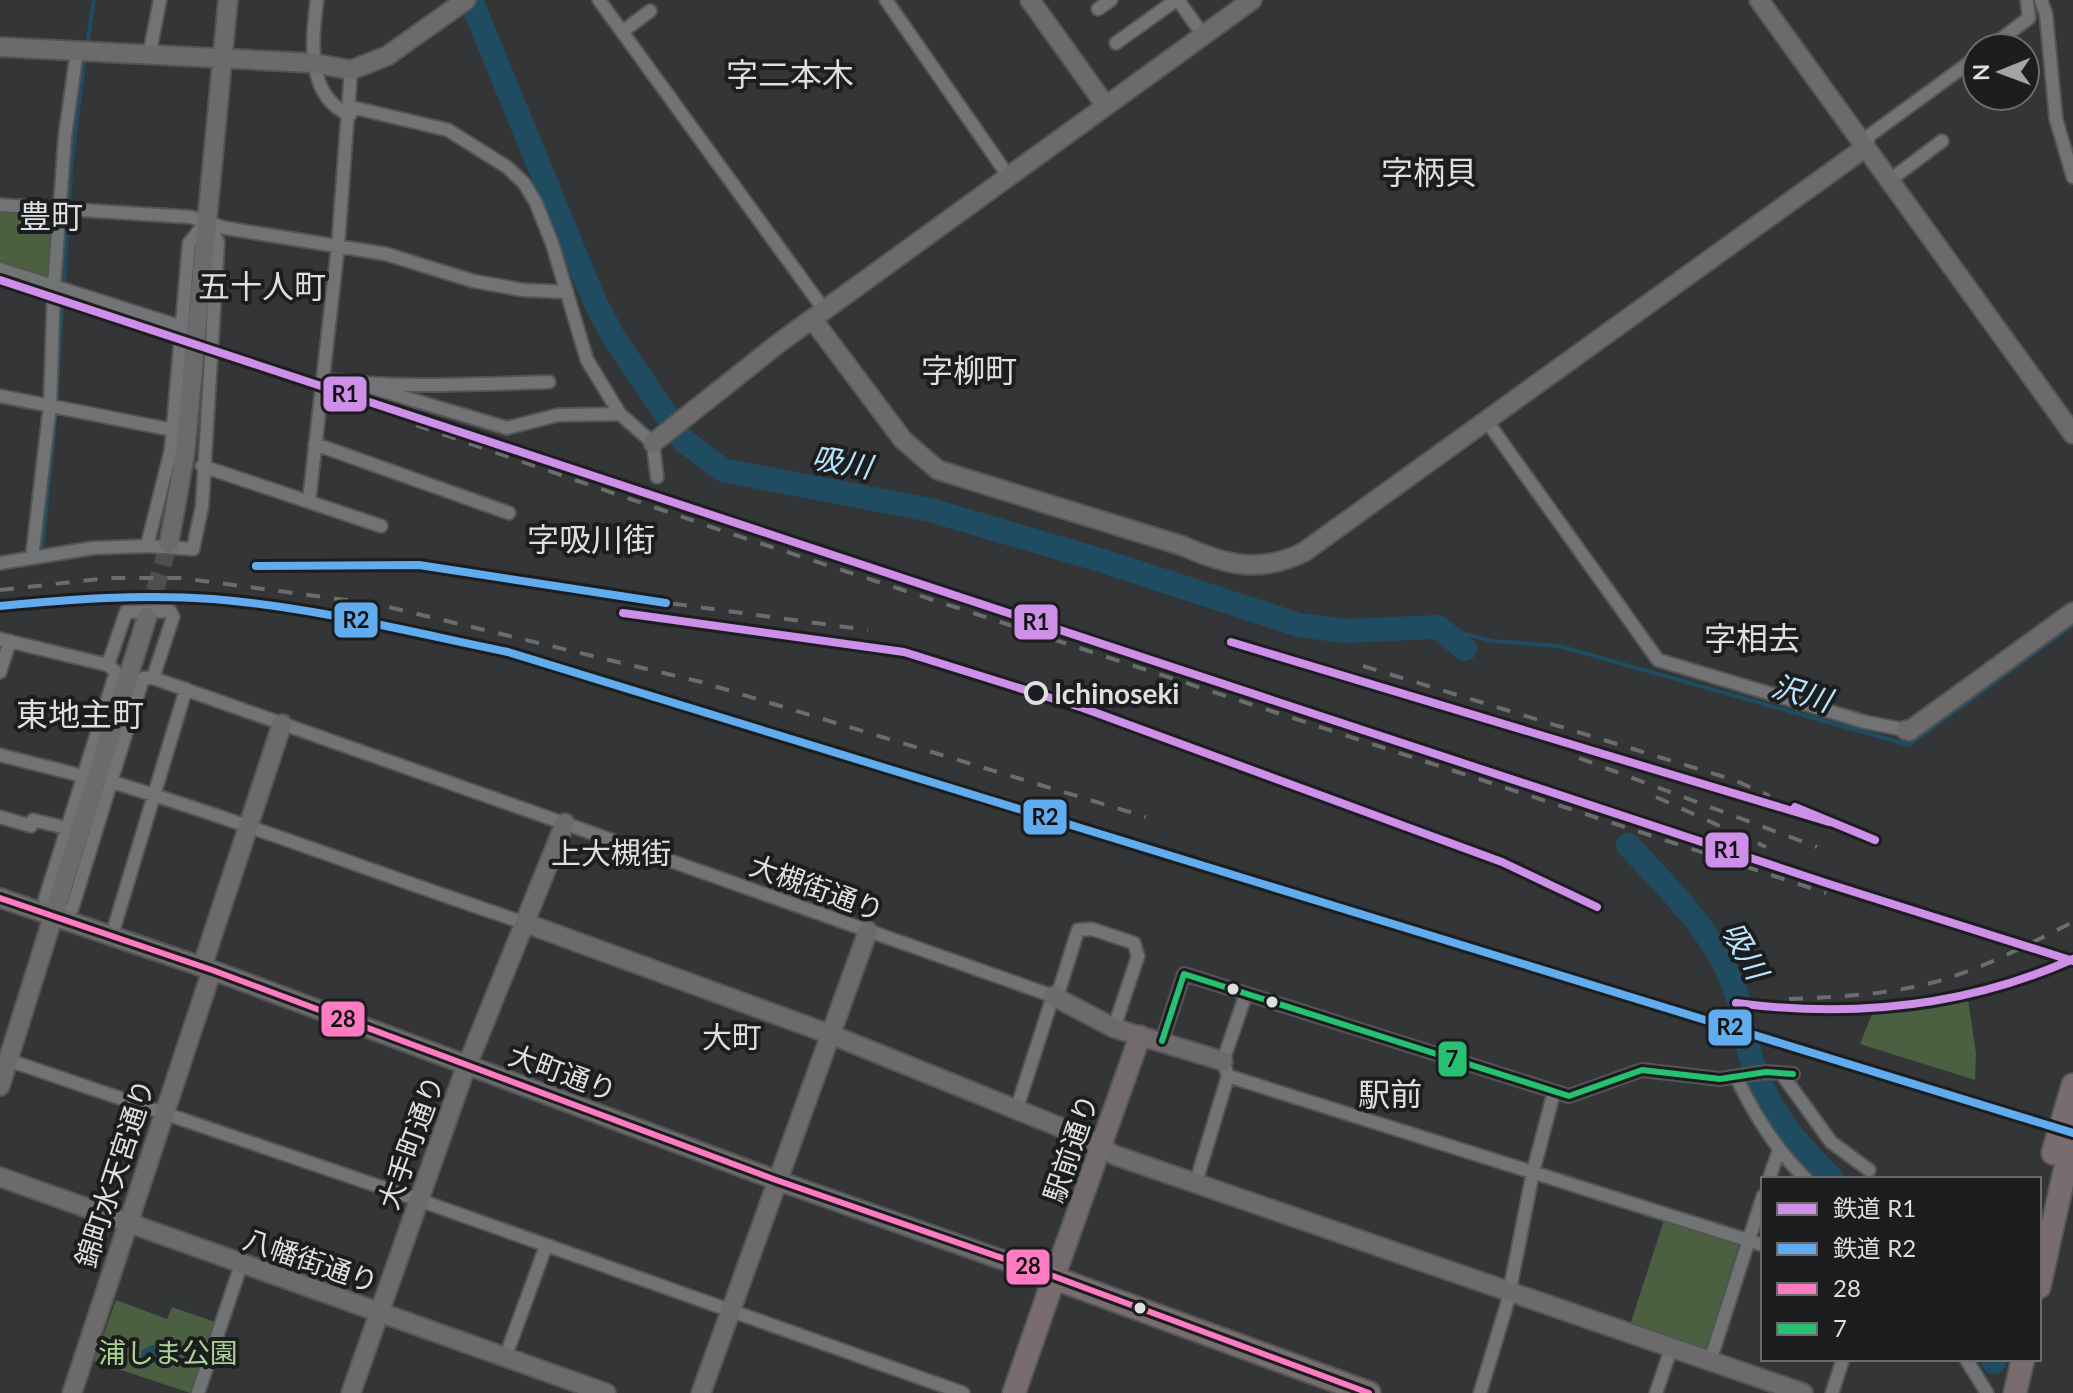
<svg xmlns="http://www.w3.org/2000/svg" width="2073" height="1393" font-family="Lato,'Noto Sans JP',sans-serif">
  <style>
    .green { fill: #4b5f41 }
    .water { fill: #1f4c60 }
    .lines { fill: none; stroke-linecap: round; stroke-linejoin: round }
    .stream { stroke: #1f4c60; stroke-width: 4 }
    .river { stroke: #1f4c60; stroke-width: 24 }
    .secondary-tunnel { stroke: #4d4e50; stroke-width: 18; stroke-dasharray: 18 9; stroke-linecap: butt }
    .street-casing { stroke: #535455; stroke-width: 16 }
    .secondary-casing { stroke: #535455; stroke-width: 22 }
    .primary-casing { stroke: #535455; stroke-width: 24 }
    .highway-casing { stroke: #535455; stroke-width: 26 }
    .street { stroke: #727374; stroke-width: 12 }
    .secondary { stroke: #6c6a6b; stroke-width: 18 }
    .primary { stroke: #726b6d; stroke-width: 20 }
    .highway { stroke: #786c6e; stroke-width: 22 }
    .rail { stroke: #6b6c6d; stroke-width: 4; stroke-dasharray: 14 14; stroke-linecap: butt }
    .bus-1-casing { stroke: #1c1d1e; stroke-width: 12 }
    .bus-2-casing { stroke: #1c1d1e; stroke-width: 12 }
    .bus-1 { stroke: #fe7ac1; stroke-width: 6 }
    .bus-2 { stroke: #26c172; stroke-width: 6 }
    .rail-1-casing { stroke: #1c1d1e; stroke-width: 14 }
    .rail-2-casing { stroke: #1c1d1e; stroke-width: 14 }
    .rail-1 { stroke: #ce8fe9; stroke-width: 8 }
    .rail-2 { stroke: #60acee; stroke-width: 8 }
    .stop-dot { fill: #1c1d1e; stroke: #dddfe1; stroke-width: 4 }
    .bus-dot { fill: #dddfe1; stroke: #1c1d1e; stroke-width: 3 }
    .labels { text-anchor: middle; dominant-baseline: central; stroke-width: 8; stroke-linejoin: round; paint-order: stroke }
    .stop-label { font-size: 28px; font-weight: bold; fill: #dddfe1; stroke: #1c1d1e; text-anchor: start }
    .street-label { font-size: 28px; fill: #dddfe1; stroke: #1c1d1e }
    .park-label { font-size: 28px; fill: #aad294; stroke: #1c1d1e }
    .water-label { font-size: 30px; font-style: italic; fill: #b7e3fb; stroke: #1c1d1e }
    .neighbourhood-label { font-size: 30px; fill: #dddfe1; stroke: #1c1d1e }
    .quarter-label { font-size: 32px; fill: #dddfe1; stroke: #1c1d1e }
    .line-badge { stroke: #1c1d1e; stroke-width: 3 }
    .pale-badge-label { font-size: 22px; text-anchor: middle; font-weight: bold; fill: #111 }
  </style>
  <rect width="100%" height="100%" fill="#343537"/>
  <!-- green -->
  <path class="green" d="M0,209L52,211L47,279L0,264Z
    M1968,1000L1976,1053L1975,1080L1860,1044L1872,1014Z
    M1664,1220L1739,1244L1706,1350L1630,1325Z
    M116,1300L167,1319L172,1307L215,1322L190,1393L94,1361Z"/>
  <!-- water -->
  <path class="water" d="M153,1345L174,1348L176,1360L141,1364L142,1350Z"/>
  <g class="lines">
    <!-- stream -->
    <path class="stream" d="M87,45L94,0
      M42,549L54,434L72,158L85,57
      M1438,627L1493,641L1559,646L1909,745L2073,625"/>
    <!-- river -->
    <path class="river" d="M471,0L594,300L614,338L684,441L723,470L930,510L1100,560L1299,625L1344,631L1438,627L1465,649
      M1628,845C1665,885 1711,929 1732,981C1742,1005 1744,1034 1751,1058C1766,1108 1796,1143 1832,1179
      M1992,1359L1994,1362"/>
    <!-- secondary-tunnel -->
    <path class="secondary-tunnel" d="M147,617L169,543"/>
    <!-- street casing -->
    <g class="street-casing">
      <path id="street" d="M317,0C312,39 305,96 350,115
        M599,0L825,311
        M886,0L1009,177
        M1178,0L1203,35
        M2041,0L2046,14L2056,119L2073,177
        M1098,9L1111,0
        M622,32L650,11
        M1116,43L1176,0
        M1989,48L2029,18L2027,0
        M149,56L160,0
        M351,107L448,130L507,167L524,183L536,203L552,243L587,360L620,414
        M1866,147L1870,135L1977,57
        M1890,180L1942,141
        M0,205L191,217L225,228L386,254L473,281L523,290L567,292
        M207,221L218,242L202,507L193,549L147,546L171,450L189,243Z
        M0,269L182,327
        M322,379C397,389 474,384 549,382
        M356,383L507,428L558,415L620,414L653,443L657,477
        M0,396L173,430
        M1486,420L1658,660L1865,722L1906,730
        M315,444L509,513
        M202,466L381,526
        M309,501L338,246L351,70
        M32,558L50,405L54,286L65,136L77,51
        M0,563L93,548L147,546
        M0,639L108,665L126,612L170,611L173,617L153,678
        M108,665L116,672L45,899L54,917L72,909L143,678H153L1053,996L1016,1111
        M0,672L10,641
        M0,755L83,776
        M112,782C251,824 386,877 525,923
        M0,817L31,826L33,820L67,828
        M111,938L186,689
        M1246,994L1223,1061L1228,1076L1763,1245
        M1057,997L1078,930L1092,929L1134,943L1138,956L1114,1028
        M1162,1041L1184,974L1569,1096L1642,1070L1720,1079L1766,1072L1793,1074
        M8,1060L419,1200L963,1393
        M1781,1073L1831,1142L1869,1170
        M1737,1079C1755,1116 1776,1150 1806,1179
        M1769,1179L1779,1150
        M1196,1182L1228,1076
        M505,1358L546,1246
        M1711,1358L1763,1196
        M1966,1359L1987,1393
        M198,1393L241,1265
        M1480,1393L1507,1304L1533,1172L1554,1092
        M1656,1393L1672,1346
        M1832,1393L1843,1359"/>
    </g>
    <!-- secondary casing -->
    <g class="secondary-casing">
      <path id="secondary" d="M1030,0L1106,106
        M1759,0L2073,434
        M0,47L313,63L351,70L387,56L466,0
        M813,320L903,440L938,470L1183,546C1226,565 1260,574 1304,552L1866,147
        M653,443L779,343L1252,0
        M169,543L185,453L228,0
        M1906,730L1909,731L2073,612
        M0,898L212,970L776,1180L1054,1278
        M525,923L832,1035L1087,1138L1114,1155L1803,1393
        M202,967L282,724
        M1053,996L1114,1028L1223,1061
        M0,1086L147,617
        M0,1177L606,1393
        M72,1393L212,970
        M351,1393L462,1078L565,823
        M701,1393L868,931"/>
    </g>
    <!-- primary casing -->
    <g class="primary-casing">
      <path id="primary" d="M1054,1278L1140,1036"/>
    </g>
    <!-- highway casing -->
    <g class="highway-casing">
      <path id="highway" d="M2053,1153L2073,1085
        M2039,1287L2073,1134
        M1014,1393L1054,1278L1369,1393
        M2015,1393L2023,1359"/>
    </g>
    <!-- street -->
    <use href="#street" class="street"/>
    <!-- secondary -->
    <use href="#secondary" class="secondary"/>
    <!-- primary -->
    <use href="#primary" class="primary"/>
    <!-- highway -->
    <use href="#highway" class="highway"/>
    <!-- rail -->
    <path class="rail" d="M416,425L723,531L1826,893
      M256,566L419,565L601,594L868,630
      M0,590L109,578H181L376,604L701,682L1146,817
      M623,613L904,652L1083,708L1502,862L1597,907
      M1231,642L1829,822
      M1363,666L1734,780L1770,796
      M1579,758L1817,847
      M1656,797L1766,847
      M1821,819L1875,840
      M1789,999C1836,997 1884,995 1931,983C1981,970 2027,945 2073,922"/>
    <!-- bus-1 casing -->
    <g class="bus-1-casing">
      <path id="bus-1" d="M0,898L212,970L776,1180L1034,1269L1369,1393"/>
    </g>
    <!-- bus-2 casing -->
    <g class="bus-2-casing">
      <path id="bus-2" d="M1162,1041L1184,974L1569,1096L1642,1070L1720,1079L1766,1072L1793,1074"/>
    </g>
    <!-- bus-1 -->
    <use href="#bus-1" class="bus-1"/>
    <!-- bus-2 -->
    <use href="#bus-2" class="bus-2"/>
    <!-- rail-1 casing -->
    <g class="rail-1-casing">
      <path id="rail-1" d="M0,280L1829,884L2073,961
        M623,613L904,652L1083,708L1502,862L1597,907
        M1231,642L1829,822
        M1795,807L1875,840
        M1736,1003C1852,1018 1966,1007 2073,959"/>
    </g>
    <!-- rail-2 casing -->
    <g class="rail-2-casing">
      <path id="rail-2" d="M256,566L419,565L666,603
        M0,606C71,599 142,594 213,599C312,607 411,632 508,652L2073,1133"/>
    </g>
    <!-- rail-1 -->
    <use href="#rail-1" class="rail-1"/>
    <!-- rail-2 -->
    <use href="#rail-2" class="rail-2"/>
  </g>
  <!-- markers -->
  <circle class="stop-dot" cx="1036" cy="693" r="10"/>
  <g class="bus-dot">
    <circle cx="1233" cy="989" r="7"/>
    <circle cx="1272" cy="1002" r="7"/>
    <circle cx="1140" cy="1308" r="7"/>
  </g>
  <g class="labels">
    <!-- stop labels -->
    <g class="stop-label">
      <text x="1054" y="693">Ichinoseki</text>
    </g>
    <!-- street labels -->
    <g class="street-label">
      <text transform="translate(817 887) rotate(20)">大槻街通り</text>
      <text transform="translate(563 1072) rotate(20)">大町通り</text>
      <text transform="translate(410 1142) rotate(-70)">大手町通り</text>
      <text transform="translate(1070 1148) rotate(-71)">駅前通り</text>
      <text transform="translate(114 1173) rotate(-72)">錦町水天宮通り</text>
      <text transform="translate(311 1260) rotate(19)">八幡街通り</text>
    </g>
    <!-- park labels -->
    <g class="park-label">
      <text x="168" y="1352">浦しま公園</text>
    </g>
    <!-- water labels -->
    <g class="water-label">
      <text transform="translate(842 461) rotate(10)">吸川</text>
      <text transform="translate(1802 692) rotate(16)">沢川</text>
      <text transform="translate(1746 950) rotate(61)">吸川</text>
    </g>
    <!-- neighbourhood labels -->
    <g class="neighbourhood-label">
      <text x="611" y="852">上大槻街</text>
      <text x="732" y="1036">大町</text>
    </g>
    <!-- quarter labels -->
    <g class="quarter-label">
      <text x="790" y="73">字二本木</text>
      <text x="1429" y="171">字柄貝</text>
      <text x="51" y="215">豊町</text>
      <text x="262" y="285">五十人町</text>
      <text x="969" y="369">字柳町</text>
      <text x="591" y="538">字吸川街</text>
      <text x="1752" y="637">字相去</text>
      <text x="80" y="713">東地主町</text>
      <text x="1390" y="1093">駅前</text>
    </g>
  </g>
  <g class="line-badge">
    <rect x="322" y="375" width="46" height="38" rx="8" fill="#ce8fe9"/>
    <rect x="333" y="601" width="46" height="38" rx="8" fill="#60acee"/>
    <rect x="1013" y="603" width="46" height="38" rx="8" fill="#ce8fe9"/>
    <rect x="1022" y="798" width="46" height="38" rx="8" fill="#60acee"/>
    <rect x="1704" y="831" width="46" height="38" rx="8" fill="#ce8fe9"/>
    <rect x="320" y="1000" width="46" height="38" rx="8" fill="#fe7ac1"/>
    <rect x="1707" y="1008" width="46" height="39" rx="8" fill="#60acee"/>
    <rect x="1437" y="1040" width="31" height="38" rx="8" fill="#26c172"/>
    <rect x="1005" y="1248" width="46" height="38" rx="8" fill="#fe7ac1"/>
  </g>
  <g class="pale-badge-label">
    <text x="345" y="402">R1</text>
    <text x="356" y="628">R2</text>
    <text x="1036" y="630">R1</text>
    <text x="1045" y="825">R2</text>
    <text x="1727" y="858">R1</text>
    <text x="343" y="1027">28</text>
    <text x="1730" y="1035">R2</text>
    <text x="1452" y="1067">7</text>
    <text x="1028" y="1274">28</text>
  </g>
  <!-- legend -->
  <rect x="1761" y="1177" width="280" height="184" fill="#1c1d1e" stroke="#696b6c" stroke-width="2"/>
  <rect x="1777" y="1203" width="40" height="12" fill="#ce8fe9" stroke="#696b6c" stroke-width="2"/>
  <text x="1833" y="1217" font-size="24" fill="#dddfe1">鉄道 R1</text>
  <rect x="1777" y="1243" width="40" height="12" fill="#60acee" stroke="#696b6c" stroke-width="2"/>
  <text x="1833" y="1257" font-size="24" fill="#dddfe1">鉄道 R2</text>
  <rect x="1777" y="1283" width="40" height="12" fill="#fe7ac1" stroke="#696b6c" stroke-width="2"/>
  <text x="1833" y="1297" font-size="24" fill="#dddfe1">28</text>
  <rect x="1777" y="1323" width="40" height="12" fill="#26c172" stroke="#696b6c" stroke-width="2"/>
  <text x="1833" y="1337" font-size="24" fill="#dddfe1">7</text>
  <!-- north arrow -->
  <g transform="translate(2001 72) rotate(269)"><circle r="38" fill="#1c1d1e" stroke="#696b6c" stroke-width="2"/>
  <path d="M0-6L14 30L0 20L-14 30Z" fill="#a2a4a6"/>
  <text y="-12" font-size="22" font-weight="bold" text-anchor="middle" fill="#dddfe1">N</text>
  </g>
</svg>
